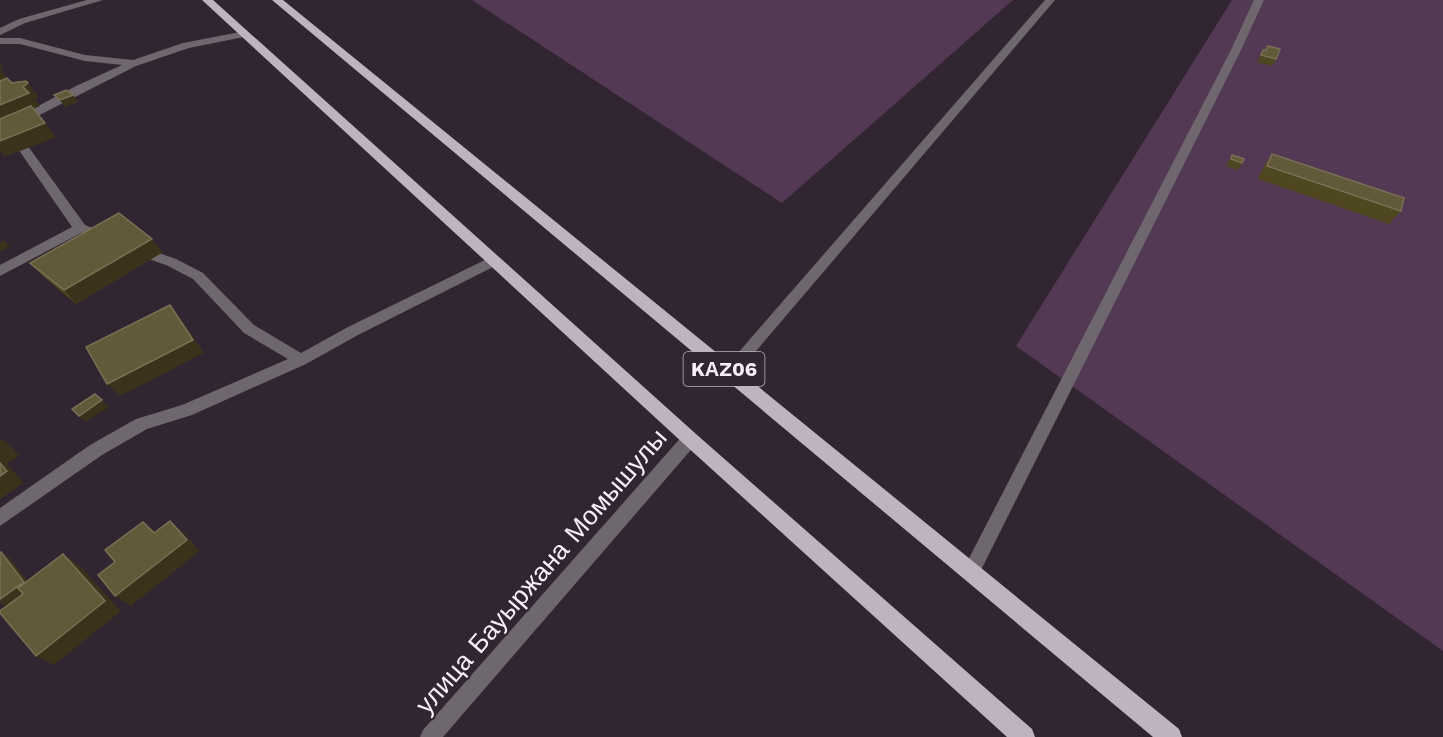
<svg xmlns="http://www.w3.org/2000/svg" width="1443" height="737" font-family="'Work Sans',sans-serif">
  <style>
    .green { fill: #543955 }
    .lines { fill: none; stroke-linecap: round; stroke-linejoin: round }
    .service { fill: #6e686e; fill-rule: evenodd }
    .minor { fill: #6e686e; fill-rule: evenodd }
    .tertiary { fill: #6e686e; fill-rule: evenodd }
    .trunk { fill: #c0b3c0; fill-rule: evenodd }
    .wall { fill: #4f471f }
    .shaded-wall { fill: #3b321c }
    .building { fill: #615937; stroke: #797155; stroke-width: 1.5 }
    .labels { text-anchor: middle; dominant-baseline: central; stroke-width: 4.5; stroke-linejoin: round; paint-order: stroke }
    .shield { fill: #302530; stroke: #bcb3bc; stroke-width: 1.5 }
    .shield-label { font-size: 20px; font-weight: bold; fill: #f8f0f8 }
    .near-street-label { font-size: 26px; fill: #f8f0f8; stroke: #302530 }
  </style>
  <rect width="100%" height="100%" fill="#302530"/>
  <!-- green -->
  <path class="green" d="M472,0H1013L782,203Z
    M1232,0H1443V651L1016,346Z"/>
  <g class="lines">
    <!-- service -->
    <path class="service" d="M1254,0H1264L1241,50L977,578L971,581L965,578L962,572L965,566L1231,50Z"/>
    <!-- minor -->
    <path class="minor" d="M87,0H103L25,23L0,35V28L19,19Z
      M245,31L250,34L249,36L189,48L136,66L10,130L17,131L85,225L110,235L112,238L105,242L81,233L0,276V265L72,227L7,133L9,131L0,134V126L76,86L122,65L85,61L20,44H0V38H20L85,55L133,60L183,43Z
      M136,245L176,259L203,273L254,325L301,353L348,327L489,258L494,256L501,261L499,264L358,335L306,364L192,415L147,429L102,455L0,526V508L90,445L136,419L182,405L288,359L244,333L193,279L166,265L131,253L129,250L131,247Z"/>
    <!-- tertiary -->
    <path class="tertiary" d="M1045,0H1055L734,377H724L721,373L724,369Z
      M690,432L696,434L698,439L696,444L443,737H420L423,730L684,434Z"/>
    <!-- trunk -->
    <path class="trunk" d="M202,0H213L696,434L1032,729L1035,737H1007L684,444Z
      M272,0H283L1179,729L1182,737H1153Z"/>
  </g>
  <!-- wall -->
  <path class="wall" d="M1263,50L1276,59L1272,66L1257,62Z
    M1272,154L1401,211L1389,224L1258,179L1263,168Z
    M1232,155L1244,159L1238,170L1226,166Z
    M163,252L76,304L43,276L30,263Z"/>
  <!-- shaded-wall -->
  <path class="shaded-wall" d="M0,61L2,64V72L9,82L0,86Z
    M28,83L39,97L35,100L40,106L0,123V105Z
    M73,95L78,102L65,107L60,100Z
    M45,123L56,137L5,157L0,151V141Z
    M152,239L163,252L76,304L64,290Z
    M4,240L10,247L0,252V242Z
    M170,305L181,319L204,353L120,396L107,384Z
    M102,400L109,407L86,422L79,416Z
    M0,438L12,447L19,456L7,464L24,483L0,499Z
    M170,521L183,532L200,551L131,606L115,596Z
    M143,522L157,533H154Z
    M1,552L10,558L33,588L6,607L0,603Z
    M63,554L79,565L121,611L54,665L36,656Z"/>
  <!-- building -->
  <path class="building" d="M1268,46L1280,49L1276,59L1261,55L1263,50H1266Z
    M7,78L12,83L26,81L28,83L23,87L29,93L0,105V81Z
    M66,90L73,95L60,100L54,95Z
    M31,106L45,123L0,141V119Z
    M1272,154L1404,198L1401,211L1267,166Z
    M1232,155L1244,159L1242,163L1231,159Z
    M119,213L152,239L64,290L30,263Z
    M170,305L193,340L107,384L86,347Z
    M95,394L102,400L79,416L72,409Z
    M0,463L7,471L0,476Z
    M170,521L187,540L115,596L98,575L115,562L105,550L143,522L154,533Z
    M1,552L24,582L0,599V553Z
    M63,554L105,601L36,656L0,613V611L23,594L18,588Z"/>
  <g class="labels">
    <!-- shield labels -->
    <rect class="shield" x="683.5" y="352" width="81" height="34" rx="4.5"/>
    <g class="shield-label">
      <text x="724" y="369">KАZ06</text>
    </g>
    <!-- near-street labels -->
    <g class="near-street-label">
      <text transform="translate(541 571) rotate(-49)">улица Бауыржана Момышулы</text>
    </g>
  </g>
</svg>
